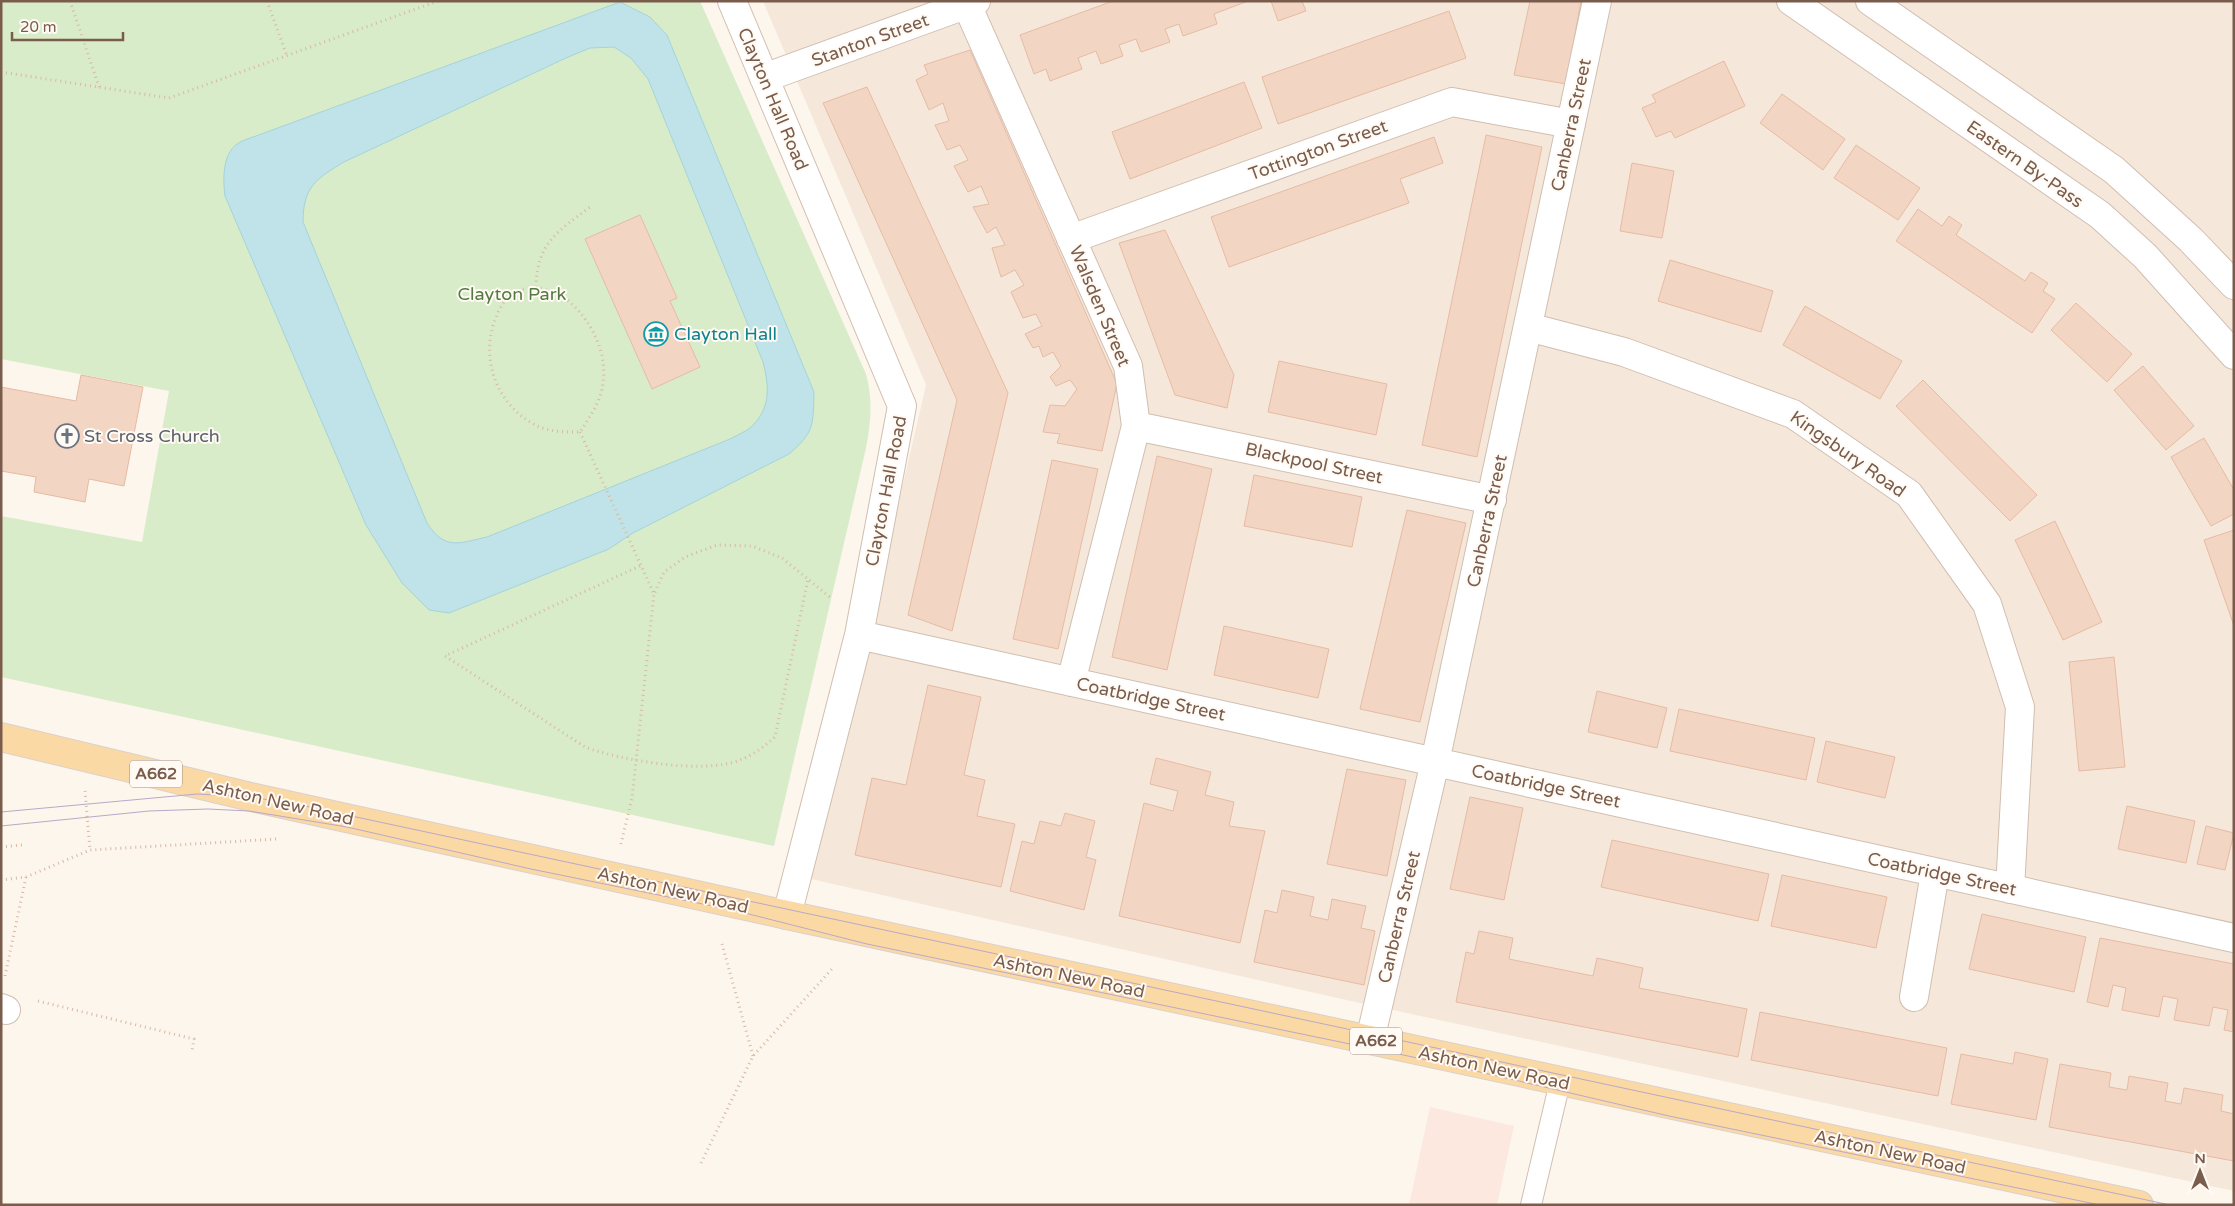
<svg xmlns="http://www.w3.org/2000/svg" width="2235" height="1206" font-family="'Varela Round',sans-serif">
  <style>
    .residential { fill: #f5e8da }
    .commercial { fill: #fde8e0 }
    .green { fill: #d8ecc9 }
    .water { fill: #bfe3e8; stroke: #a5d3da; fill-rule: evenodd }
    .building { fill: #f3d5c3; stroke: #e6bba3 }
    .lines { fill: none; stroke-linecap: round; stroke-linejoin: round }
    .service-casing { stroke: #d1beb0; stroke-width: 22 }
    .minor-casing { stroke: #d1beb0; stroke-width: 30 }
    .primary-casing { stroke: #dad1cd; stroke-width: 30 }
    .path { stroke: #d9b8a5; stroke-width: 3; stroke-dasharray: 1 4; stroke-linecap: butt }
    .service { stroke: #fff; stroke-width: 20 }
    .minor { stroke: #fff; stroke-width: 28 }
    .primary { stroke: #fbd9a5; stroke-width: 28 }
    .tram { stroke: #b9a8c9; stroke-width: 1 }
    .labels { text-anchor: middle; dominant-baseline: central; stroke-width: 4; stroke-linejoin: round; paint-order: stroke }
    .shield { fill: #fffaf3; stroke: #a28b7f; stroke-width: 1 }
    .shield-label { font-size: 16px; font-weight: bold; fill: #7a5c4d }
    .street-label { font-size: 18px; fill: #7a5c4d; stroke: #fffaf3 }
    .park-label { font-size: 18px; fill: #537a41; stroke: #fffaf3 }
    .culture-label { font-size: 18px; fill: #0d838f; stroke: #fffaf3; text-anchor: start }
    .worship-label { font-size: 18px; fill: #5b616d; stroke: #fffaf3; text-anchor: start }
  </style>
  <rect width="100%" height="100%" fill="#fdf6ec"/>
  <!-- residential -->
  <path class="residential" d="M763,1H2234V1191L1351,1001L811,879L926,385Z"/>
  <!-- commercial -->
  <path class="commercial" d="M1430,1107L1514,1126L1497,1205H1409Z"/>
  <!-- green -->
  <path class="green" d="M1,1H700L866,374C873,399 871,422 866,448L774,846L1,677V516L142,542L169,391L1,359Z"/>
  <!-- water -->
  <path class="water" d="M620,2L650,17L667,35L814,392C813,424 815,432 789,454L631,534L609,549L449,613L429,610L402,583L366,525L225,196C223,180 222,155 237,144C243,140 250,138 256,136ZM614,47L631,58L648,79L763,362C769,385 771,407 753,425C748,431 737,435 730,439L487,537C459,543 445,551 427,523L303,222C303,187 316,179 344,162L566,58L590,48Z"/>
  <!-- building -->
  <path class="building" d="M1113,1H1248L1214,14L1217,24L1183,36L1179,24L1165,29L1170,42L1141,52L1136,39L1119,45L1123,56L1101,64L1096,51L1078,58L1082,69L1050,81L1046,69L1034,74L1020,35Z
    M1271,1H1302L1306,11L1278,21Z
    M1530,1H1581L1566,84L1514,75Z
    M1449,11L1466,58L1278,124L1262,77Z
    M970,50L1117,384L1102,451L1057,443L1060,434L1043,432L1050,405L1065,406L1077,389L1070,380L1056,386L1050,377L1061,366L1053,352L1043,357L1039,346L1033,348L1025,334L1042,326L1036,314L1023,318L1011,292L1024,285L1015,270L1001,277L992,248L1005,245L996,227L987,233L973,207L989,204L981,186L968,192L954,166L968,160L960,145L947,150L935,125L949,121L943,103L929,110L916,80L928,74L924,65Z
    M1724,61L1745,106L1675,138L1671,131L1656,137L1642,108L1656,102L1652,95Z
    M1244,82L1262,128L1130,179L1112,132Z
    M867,87L1008,393L952,631L908,615L957,400L823,103Z
    M1782,94L1845,139L1823,170L1760,123Z
    M1486,135L1542,147L1477,457L1422,445Z
    M1434,137L1443,163L1400,179L1409,203L1229,267L1211,217Z
    M1856,145L1920,188L1898,220L1834,178Z
    M1632,163L1674,171L1662,238L1620,231Z
    M1918,209L1942,226L1949,216L1962,225L1956,235L2025,281L2031,272L2048,283L2043,291L2055,299L2032,333L1896,241Z
    M640,215L677,298L670,301L700,367L652,389L585,239Z
    M1165,230L1234,375L1227,408L1175,395L1119,243Z
    M1670,260L1773,291L1761,332L1658,301Z
    M2076,303L2132,354L2107,382L2051,330Z
    M1805,306L1902,361L1880,399L1783,345Z
    M1279,361L1387,384L1376,435L1268,412Z
    M2143,366L2194,426L2166,450L2114,390Z
    M81,375L143,387L124,486L89,479L85,502L34,492L36,477L1,471V387L76,401Z
    M1923,380L2037,495L2010,521L1896,406Z
    M2204,438L2234,490V514L2211,526L2171,457Z
    M1157,456L1212,469L1167,670L1112,657Z
    M1052,460L1098,469L1058,649L1013,639Z
    M1254,475L1362,497L1352,547L1244,526Z
    M1407,510L1466,523L1420,722L1360,709Z
    M2055,521L2102,622L2063,640L2015,540Z
    M2234,530V626L2204,540Z
    M1224,626L1329,649L1318,698L1214,675Z
    M2114,657L2125,767L2079,771L2069,662Z
    M928,685L981,697L964,775L985,780L977,816L1015,824L1001,887L855,855L872,778L906,785Z
    M1597,691L1667,708L1657,748L1588,732Z
    M1679,709L1815,738L1806,780L1670,751Z
    M1826,741L1895,757L1885,798L1817,782Z
    M1156,758L1211,772L1205,795L1234,802L1229,826L1265,831L1240,943L1119,916L1144,803L1173,811L1178,791L1150,784Z
    M1347,769L1406,780L1387,876L1327,864Z
    M1470,797L1523,808L1504,900L1450,889Z
    M2127,806L2195,821L2186,863L2118,849Z
    M1065,813L1095,821L1086,857L1096,860L1084,910L1010,891L1022,841L1034,844L1040,821L1061,826Z
    M2206,826L2234,833L2225,870L2197,864Z
    M1612,840L1769,874L1758,921L1601,887Z
    M1782,875L1887,897L1876,948L1771,926Z
    M1282,890L1314,897L1310,916L1328,920L1332,899L1366,906L1361,928L1375,931L1364,985L1254,962L1265,910L1277,913Z
    M1982,914L2086,937L2074,992L1969,969Z
    M1479,931L1513,938L1509,959L1593,976L1597,958L1643,968L1639,988L1747,1009L1738,1057L1456,1002L1466,952L1474,954Z
    M2100,938L2234,964V1032L2224,1030L2228,1010L2213,1007L2209,1026L2174,1020L2178,999L2163,996L2159,1017L2122,1010L2126,988L2113,985L2108,1007L2087,1002Z
    M1760,1012L1947,1048L1938,1096L1751,1060Z
    M2015,1052L2048,1059L2036,1120L1951,1104L1961,1054L2013,1064Z
    M2060,1064L2111,1073L2109,1087L2127,1090L2129,1076L2168,1083L2165,1101L2181,1104L2184,1088L2223,1095L2221,1111L2234,1114V1161L2049,1127Z"/>
  <g class="lines">
    <!-- service casing -->
    <g class="service-casing">
      <path id="service" d="M1531,1205L1560,1082"/>
    </g>
    <!-- minor casing -->
    <g class="minor-casing">
      <path id="minor" d="M732,1L902,406L859,635L787,915
        M1791,1L2100,215L2145,256L2234,355
        M1870,1L2114,170L2191,240L2234,285
        M967,5L1128,366L1136,426L1071,682
        M764,78L976,1
        M1071,239L1452,102L1571,124
        M1528,327L1624,352L1793,414L1909,494L1987,604L2020,707L2010,889
        M1136,426L1492,500
        M859,635L2234,938
        M1914,997L1935,873
        M1,1008L6,1010
        M1370,1040L1435,762L1597,1"/>
    </g>
    <!-- primary casing -->
    <g class="primary-casing">
      <path id="primary" d="M1,737L251,797L787,915L2139,1205"/>
    </g>
    <!-- path -->
    <path class="path" d="M70,1L99,87
      M267,1L287,56
      M1,72L169,98L438,1
      M536,287C544,290 554,291 562,296C588,314 608,350 603,383C601,401 590,417 580,432C563,432 546,432 532,423C495,402 480,356 496,317C500,307 507,295 517,291C523,289 530,288 536,287Z
      M536,287C537,243 557,232 590,207
      M580,432L654,594L664,572L685,557L717,545L752,546L782,558L831,598
      M640,566L445,656L585,747C619,760 705,775 740,760C753,755 764,747 775,737L808,579
      M85,791L90,850
      M621,844L632,798L654,594
      M1,847L22,845
      M1,880L26,877L90,850L277,839
      M722,944L753,1056
      M5,976L26,877
      M38,1001L194,1039L192,1051
      M701,1163L753,1056L832,969"/>
    <!-- service -->
    <use href="#service" class="service"/>
    <!-- minor -->
    <use href="#minor" class="minor"/>
    <!-- primary -->
    <use href="#primary" class="primary"/>
    <!-- tram -->
    <path class="tram" d="M1,812L197,794L251,797L300,805L2170,1205
      M1,826L149,811L208,809L249,811L347,827L531,869L737,911L867,944L1437,1062L1669,1116L2100,1205"/>
  </g>
  <!-- icons -->
  <defs>
    <g id="museum-ring" transform="scale(1.25)"><circle r="9.5" fill="#fffaf3" stroke="#0f9aa8" stroke-width="1.5"/><path d="M0-6L6-3V-2H-6V-3ZM-5-1h2V3h-2ZM-1-1h2V3h-2ZM3-1h2V3H3ZM-6 4H6V6H-6Z" fill="#0f9aa8"/></g>
    <g id="church-ring" transform="scale(1.25)"><circle r="9.5" fill="#fffaf3" stroke="#6b7280" stroke-width="1.5"/><path d="M-1.2-6h2.4v3.5h3.3v2.4h-3.3V6h-2.4V-.1h-3.3v-2.4h3.3Z" fill="#6b7280"/></g>
  </defs>
  <g fill-rule="evenodd">
    <use href="#museum-ring" x="656" y="334"/>
    <use href="#church-ring" x="67" y="436"/>
  </g>
  <g class="labels">
    <!-- shield labels -->
    <g class="shield">
      <rect x="130" y="760.5" width="52" height="27" rx="4"/>
      <rect x="1350" y="1027.5" width="52" height="27" rx="4"/>
    </g>
    <g class="shield-label">
      <text x="156" y="774">A662</text>
      <text x="1376" y="1041">A662</text>
    </g>
    <!-- street labels -->
    <g class="street-label">
      <text transform="translate(870 40) rotate(-20)">Stanton Street</text>
      <text transform="translate(773 99) rotate(67)">Clayton Hall Road</text>
      <text transform="translate(1571 125) rotate(-78)">Canberra Street</text>
      <text transform="translate(1318 150) rotate(-20)">Tottington Street</text>
      <text transform="translate(2025 164) rotate(35)">Eastern By-Pass</text>
      <text transform="translate(1100 306) rotate(67)">Walsden Street</text>
      <text transform="translate(1848 454) rotate(35)">Kingsbury Road</text>
      <text transform="translate(1314 463) rotate(12)">Blackpool Street</text>
      <text transform="translate(886 491) rotate(-79)">Clayton Hall Road</text>
      <text transform="translate(1487 521) rotate(-78)">Canberra Street</text>
      <text transform="translate(1151 699) rotate(12)">Coatbridge Street</text>
      <text transform="translate(1546 786) rotate(12)">Coatbridge Street</text>
      <text transform="translate(278 802) rotate(13)">Ashton New Road</text>
      <text transform="translate(1942 874) rotate(12)">Coatbridge Street</text>
      <text transform="translate(673 890) rotate(13)">Ashton New Road</text>
      <text transform="translate(1399 917) rotate(-77)">Canberra Street</text>
      <text transform="translate(1069 976) rotate(12)">Ashton New Road</text>
      <text transform="translate(1494 1068) rotate(12)">Ashton New Road</text>
      <text transform="translate(1890 1152) rotate(12)">Ashton New Road</text>
    </g>
    <!-- park labels -->
    <g class="park-label">
      <text x="512" y="294">Clayton Park</text>
    </g>
    <!-- culture labels -->
    <g class="culture-label">
      <text x="674" y="334">Clayton Hall</text>
    </g>
    <!-- worship labels -->
    <g class="worship-label">
      <text x="84" y="436">St Cross Church</text>
    </g>
  </g>
  <!-- border -->
  <rect width="2235" height="1206" fill="none" stroke="#7a5c4d" stroke-width="5"/>
  <!-- north arrow -->
  <g transform="translate(2200 1171)" stroke="#fffaf3" stroke-width="4" paint-order="stroke">
  <path d="M0-4L9 19L0 12L-9 19Z" fill="#7a5c4d"/>
  <text y="-8" font-size="14" font-weight="bold" text-anchor="middle" fill="#7a5c4d">N</text>
  </g>
  <!-- scale -->
  <path d="M12 32v8h111v-8" fill="none" stroke="#7a5c4d" stroke-width="2.5"/>
  <text x="20" y="32" font-size="15" fill="#7a5c4d" stroke="#fffaf3" stroke-width="4" paint-order="stroke">20 m</text>
</svg>
